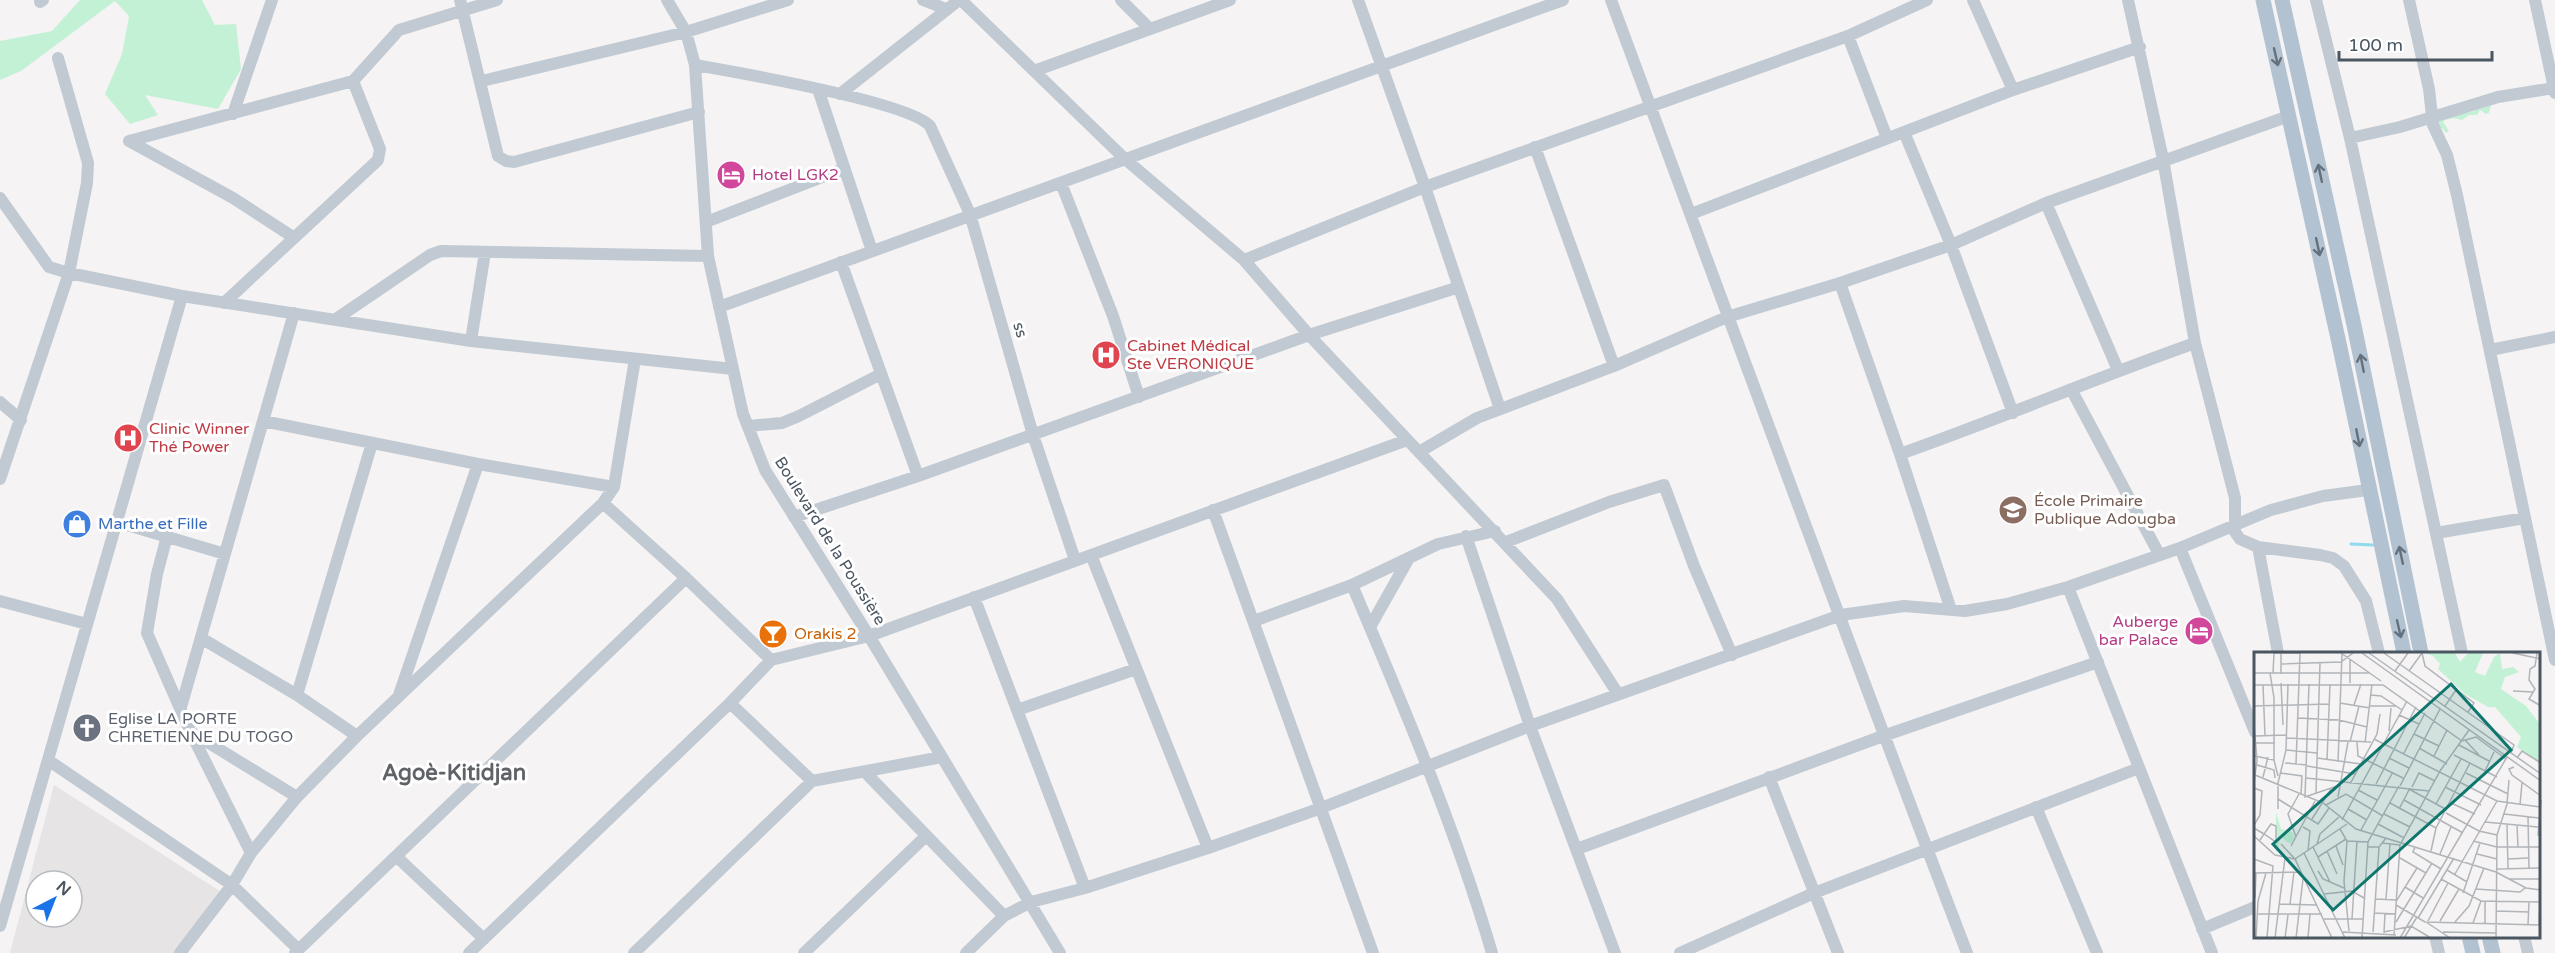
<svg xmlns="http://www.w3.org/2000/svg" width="2555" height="953" font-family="'Varela Round',sans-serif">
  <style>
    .education { fill: #e6e4e5; fill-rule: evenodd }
    .green { fill: #c3f1d5 }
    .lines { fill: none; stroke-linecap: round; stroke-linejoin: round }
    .stream { stroke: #90daee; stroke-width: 3 }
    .minor { stroke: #c1cad2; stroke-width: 12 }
    .major { stroke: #b3c2d1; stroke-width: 15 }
    .oneway { stroke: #64717d }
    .labels { text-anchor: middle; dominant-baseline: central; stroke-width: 6; stroke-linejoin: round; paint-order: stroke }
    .hotel-label { font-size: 16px; fill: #b23c85; stroke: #fff; text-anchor: start }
    .street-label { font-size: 16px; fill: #4a5661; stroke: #fff }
    .health-label { font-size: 16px; fill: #be3a42; stroke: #fff; text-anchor: start }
    .education-label { font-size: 16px; fill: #785e54; stroke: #fff; text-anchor: start }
    .shop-label { font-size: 16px; fill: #366cbe; stroke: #fff; text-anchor: start }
    .food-label { font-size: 16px; fill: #c56008; stroke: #fff; text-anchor: start }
    .worship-label { font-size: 16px; fill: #5b616d; stroke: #fff; text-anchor: start }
    .district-label { font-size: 22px; font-weight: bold; fill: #5f6368; stroke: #fff }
    .inset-road { fill: none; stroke: #b1b4b9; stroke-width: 1.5 }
    .view { fill: #0f766e; fill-opacity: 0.15; stroke: #0f766e; stroke-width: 3 }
    .inset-edge { fill: none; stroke: #4a5661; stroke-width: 3 }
  </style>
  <rect width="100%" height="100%" fill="#f5f3f3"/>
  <!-- education -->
  <path class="education" d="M54,785L223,893L174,953H10ZM36,881H72V917H36Z"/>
  <!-- green -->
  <path class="green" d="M80,0H202L215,25L236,24L241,69L218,109L145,95L158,115L130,124L105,94L122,54L129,16L115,1L21,71L0,80V41L52,31Z
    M2453,105L2471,112L2491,105L2489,113L2486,114L2480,110L2477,115H2469L2462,120L2454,118L2445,120L2443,122L2449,131L2446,133L2442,128L2435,126C2439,117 2442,105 2453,105Z"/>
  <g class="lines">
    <!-- stream -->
    <path class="stream" d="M2351,544L2373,545"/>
    <!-- minor -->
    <path class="minor" d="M40,0V2L43,0
      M460,0L498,156L506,161L514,162L699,112
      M667,0L686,32L695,65L708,256L743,414L765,470L869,636L1060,953
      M923,0L946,9
      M961,0L1125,159L1244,260L1309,335L1557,599L1618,694
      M1121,0L1149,28
      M1358,0L1425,187L1500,409
      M1611,0C1729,318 1845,636 1967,953
      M1973,0L2013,90
      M2128,0L2163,159L2195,343L2235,498V532L2240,539L2258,547L2320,555L2333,558L2344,566L2366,601L2379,653
      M2316,0L2350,138L2462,653
      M2409,0L2429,89L2433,125L2447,155L2457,195L2555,660
      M2535,0L2555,93
      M1848,36L1887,138
      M695,65C735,72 909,102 930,126L970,214L1033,435L1075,560
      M1034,71L1230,0
      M482,81L686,32L788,0
      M818,89L872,251
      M840,94L959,0
      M233,114L272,0
      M1904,132L1951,245L2013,413
      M2350,138L2400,127L2498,97L2554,88
      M129,141L353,81L399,30L497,0
      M129,141L233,198L293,237
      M1535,147L1614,366
      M1061,183L1113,316L1139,397
      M0,198L49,267L69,273L87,183L88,163L58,58
      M2046,203L2118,370
      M1691,214L2013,90L2140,47
      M706,222L843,169
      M1244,260L1425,187L1848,36L1927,0
      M841,262L918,476
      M1840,283L1900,454L1951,610
      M224,303L378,160L380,149L353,81
      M719,307L1563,0
      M336,319L430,255L441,251L708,256
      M471,341L485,252
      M2490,350L2555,337
      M2071,389L2159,554
      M0,402L21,420
      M263,421L478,464L614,487
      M748,426L782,423L799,416L881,374
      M1419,452L1477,418L1614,366L1727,317L1840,283L1951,245L2046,203L2289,116
      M1900,454C1999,419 2096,378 2195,343
      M0,479L69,273L182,296L471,341L733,369
      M603,503L686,578L771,660
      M1213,510L1373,953
      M794,517L918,476L1309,335L1459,287
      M117,522L225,554
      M2436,533L2525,518
      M167,536L157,574L147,633L190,731L251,853
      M1466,536L1530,726L1615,953
      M1506,542L1609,502L1664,485L1694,566L1732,655
      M2258,547L2278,653
      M2180,548L2255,732
      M1091,555L1208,848
      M1352,585C1403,705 1455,827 1492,953
      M2068,587L2212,953
      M974,597L1085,888
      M0,601L87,624
      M1254,621L1352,585L1438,544L1495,531
      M1370,627L1409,558
      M201,638L297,695L357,736
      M297,695L372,443
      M399,695L478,464
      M730,703L812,781L942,757
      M181,707L294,313
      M1017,710L1136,669
      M191,732L297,797
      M48,760L232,885L298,949V953
      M865,772L1004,916
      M1769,777L1838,953
      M2036,807L2097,953
      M1577,849L1883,736L2098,662
      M397,857L484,939
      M0,926L182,296
      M2202,929L2255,907
      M2435,936L2439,953
      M2524,936L2528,953
      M180,953L232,885L251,853L297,797L357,736L603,503L614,487L635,359
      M295,953L686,578
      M469,953L730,703L771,660L869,636L1407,440
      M634,953L812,781
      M804,953L926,836
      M966,953L1004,916L1031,902L1085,888L1208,848L1321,808L1530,726L1841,615L1904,606L1965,611L2007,604L2068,587L2180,548L2271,510L2323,496L2368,490
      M1680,953L1814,893L2139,768"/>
    <!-- major -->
    <path class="major" d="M2263,0L2339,343L2404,653
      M2282,0L2354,325L2421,653
      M2469,936L2473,953
      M2489,936L2493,953"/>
  </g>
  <!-- one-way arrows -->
  <defs><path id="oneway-shaft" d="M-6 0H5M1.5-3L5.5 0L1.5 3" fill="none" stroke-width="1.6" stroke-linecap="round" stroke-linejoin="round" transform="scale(1.5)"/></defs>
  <g class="oneway">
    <use href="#oneway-shaft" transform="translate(2276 57) rotate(77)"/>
    <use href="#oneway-shaft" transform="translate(2320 173) rotate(-102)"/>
    <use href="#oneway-shaft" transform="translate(2318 247) rotate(78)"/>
    <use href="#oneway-shaft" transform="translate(2362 363) rotate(-101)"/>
    <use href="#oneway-shaft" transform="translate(2358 438) rotate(79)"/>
    <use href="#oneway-shaft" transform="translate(2401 555) rotate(-102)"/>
    <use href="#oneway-shaft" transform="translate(2399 629) rotate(77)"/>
  </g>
  <!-- icons -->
  <defs>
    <g id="hotel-disc" transform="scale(1.5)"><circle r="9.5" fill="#d1479c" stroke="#fff"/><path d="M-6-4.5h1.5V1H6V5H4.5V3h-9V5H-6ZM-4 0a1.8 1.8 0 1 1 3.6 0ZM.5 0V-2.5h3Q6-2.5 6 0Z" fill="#fff"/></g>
    <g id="hospital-disc" transform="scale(1.5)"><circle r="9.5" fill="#e0444e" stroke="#fff"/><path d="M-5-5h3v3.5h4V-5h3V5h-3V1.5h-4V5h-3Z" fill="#fff"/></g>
    <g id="school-disc" transform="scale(1.5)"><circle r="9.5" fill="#8d6e63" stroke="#fff"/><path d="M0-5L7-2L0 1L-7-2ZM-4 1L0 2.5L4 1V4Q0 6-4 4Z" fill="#fff"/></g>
    <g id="shop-disc" transform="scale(1.5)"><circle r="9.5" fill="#3f7fe0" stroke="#fff"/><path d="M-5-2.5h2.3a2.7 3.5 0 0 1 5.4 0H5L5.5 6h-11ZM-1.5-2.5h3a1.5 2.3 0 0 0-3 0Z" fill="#fff"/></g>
    <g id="bar-disc" transform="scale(1.5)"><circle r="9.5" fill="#e8710a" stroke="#fff"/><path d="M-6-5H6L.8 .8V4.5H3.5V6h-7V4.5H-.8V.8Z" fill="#fff"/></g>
    <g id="church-disc" transform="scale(1.5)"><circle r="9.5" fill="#6b7280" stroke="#fff"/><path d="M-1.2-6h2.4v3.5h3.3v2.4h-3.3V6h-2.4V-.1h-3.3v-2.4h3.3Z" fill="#fff"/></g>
  </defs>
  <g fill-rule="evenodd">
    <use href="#hotel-disc" x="731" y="175"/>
    <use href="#hospital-disc" x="1106" y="355"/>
    <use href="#hospital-disc" x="128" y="438"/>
    <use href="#school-disc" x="2013" y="510"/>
    <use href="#shop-disc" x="77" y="524"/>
    <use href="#hotel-disc" x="2199" y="631"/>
    <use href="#bar-disc" x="773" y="634"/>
    <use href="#church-disc" x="87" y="728"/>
  </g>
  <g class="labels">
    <!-- hotel labels -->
    <g class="hotel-label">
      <text x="752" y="175">Hotel LGK2</text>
      <text x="2178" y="622" text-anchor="end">Auberge<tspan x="2178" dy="18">bar Palace</tspan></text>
    </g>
    <!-- street labels -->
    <g class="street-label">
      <text transform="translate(1020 330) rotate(74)">ss</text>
      <text transform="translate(830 541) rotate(58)">Boulevard de la Poussière</text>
    </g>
    <!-- health labels -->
    <g class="health-label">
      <text x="1127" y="346">Cabinet Médical<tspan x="1127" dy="18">Ste VERONIQUE</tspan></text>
      <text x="149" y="429">Clinic Winner<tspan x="149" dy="18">Thé Power</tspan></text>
    </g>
    <!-- education labels -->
    <g class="education-label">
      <text x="2034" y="501">École Primaire<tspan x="2034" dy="18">Publique Adougba</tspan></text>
    </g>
    <!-- shop labels -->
    <g class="shop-label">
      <text x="98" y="524">Marthe et Fille</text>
    </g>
    <!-- food labels -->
    <g class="food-label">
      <text x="794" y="634">Orakis 2</text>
    </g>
    <!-- worship labels -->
    <g class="worship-label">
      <text x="108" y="719">Eglise LA PORTE<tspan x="108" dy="18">CHRETIENNE DU TOGO</tspan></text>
    </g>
    <!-- district labels -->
    <g class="district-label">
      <text x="454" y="773">Agoè-Kitidjan</text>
    </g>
  </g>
  <!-- overview -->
  <g transform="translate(2254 652)">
    <rect width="286" height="286" fill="#f5f3f3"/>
    <path d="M171,1H201L206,10L214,1H229L221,20L231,24L240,5L246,1L248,17L259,15L265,20L251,25L247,37L272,54L286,72V111L263,95L267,85L241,55H234L211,42L184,17L186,12L179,4ZM22,160L27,177L37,179L41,186L36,192L27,185L22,202Z" fill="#c3f1d5"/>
    <path class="inset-road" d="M20,1H46M87,1L127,29M108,1L287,129M115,1L287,122M130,1L260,93L257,101M168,1L171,14L220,51L214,60M259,1L287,7M283,1L281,14L276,17L275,28L281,37L275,47L287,54M96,8V31M28,12L87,10L99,1M141,19L154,1M155,19L168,1M0,21H115M16,21L20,46V108M19,21L20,1M27,22V1M27,31L29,73M55,32L51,145L86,133M0,33H129L208,89L222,85L252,107M9,33L11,84M259,39L279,40M117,43L127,44L148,58M86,51L116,56M100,53L107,32M0,54L75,52M116,54H142M191,54L202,38M145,63L165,72M44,66L85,68L113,75M0,72L3,108L0,131M135,79L137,56M160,82L185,94M1,84L33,83M33,86L117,90M120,87L243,149L286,155M211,88L225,103M96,90L105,54M103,90L104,104L149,126M2,91H21M111,91L118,32M205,93L235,109M165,96L193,112M32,98L63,101M150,101L171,61M200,103L243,125M1,104L20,108L24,124M180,104L193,78M63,106L107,112M135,106L155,116M263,106L268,99L287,111M73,108L76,32M84,110L88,2M31,111L53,113M42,112L46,1M3,113L20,118L21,126M53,114L101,122M260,115L255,117L258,123L287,144M231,119L240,100M26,121L48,124L47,143M212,121L254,142M1,123L69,151L102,177L242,220L272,236L287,238M9,125L14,105M52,126L175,139M96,132L123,82L126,62M122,132L162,55M146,134L186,57M158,135L165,121L181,129M191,135L227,153M0,136L8,139L6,163L0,173M155,137L193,158M104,138L123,148M62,141L66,11M84,145L94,90M24,147L64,172L75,156M150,148L209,181M136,151L182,176M197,151L221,162M182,152L207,107M72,153L92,142L129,164M266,153L268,131M24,157V131L32,98L34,32M94,157L113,168M145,157L156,136M192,161L225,179L243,183M130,162L156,175M250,162L285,166M274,164L275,216M58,167L77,137M88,168L153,49M231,170L284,175M124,172L150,186M253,173L254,217M263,173L264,195M49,175L56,179L54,199M0,176L10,182L22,190V174L17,172L10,182L6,188M86,177L93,189L90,229L95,279M107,178L139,120M0,184L21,203L41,207L27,192M284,184L287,148M42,185L34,162L45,142M93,189L114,190M219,189L243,195H287M128,191L146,193M63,192L66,182L85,165M37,194L61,149M82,194L89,213M59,195L76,230M114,195H125L132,186M161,195L159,200L187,217M73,199L83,222M177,199L182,176L216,111M50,201L91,286M186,202L197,175M223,202L243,207M64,205L92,187M146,206L172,221M0,207L19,214L13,286M254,207L274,206M243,217L287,216M193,218L213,230M64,219L69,227L90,236M0,221L47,220M201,222L243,149M187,227L227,249L287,250M256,227H287M151,235L169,246M222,237L266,240L271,236M209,241L226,191M70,242L98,239L110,246M1,246L2,221M121,247L143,248L163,216M132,247L136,192M231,249V272M25,252L63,253M36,252L40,220M142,253L171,270L287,273M242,259L275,260M120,261L142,262M3,262H68M164,266L200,206M70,267H109M98,267L103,189M174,269L194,231M186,269L205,237M142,270L178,211M172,270L196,286M201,270L215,254L230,216M219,271L227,249M274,273L275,250M285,273L286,250M89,280L142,283M119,280L125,195M130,280L157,274L177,286M189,280L242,281M130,281L131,261M140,283L146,193L186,119L215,78M2,286L4,249L12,221M21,286L31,206M31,286L34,263M42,286L49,227M54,286L56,262M78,286L41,207L93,172M108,286L114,190L145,134M146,286L253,105M150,286L163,265M242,286L243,183L253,152L255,128"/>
    <path class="view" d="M197,32L257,98L79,258L19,192Z"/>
    <rect width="286" height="286" class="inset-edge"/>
  </g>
  <!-- north arrow -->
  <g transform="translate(54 899) rotate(42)"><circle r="28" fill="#ffffff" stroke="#b7bbc0" stroke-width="1.5"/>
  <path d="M0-4.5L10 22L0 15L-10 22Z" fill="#1a73e8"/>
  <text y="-9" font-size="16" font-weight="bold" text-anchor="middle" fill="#4a5661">N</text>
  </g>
  <!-- scale -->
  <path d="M2339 51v9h153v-9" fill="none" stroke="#4a5661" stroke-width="3"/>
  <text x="2348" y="51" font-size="18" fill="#4a5661" stroke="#ffffff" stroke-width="4.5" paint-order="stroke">100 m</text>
</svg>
